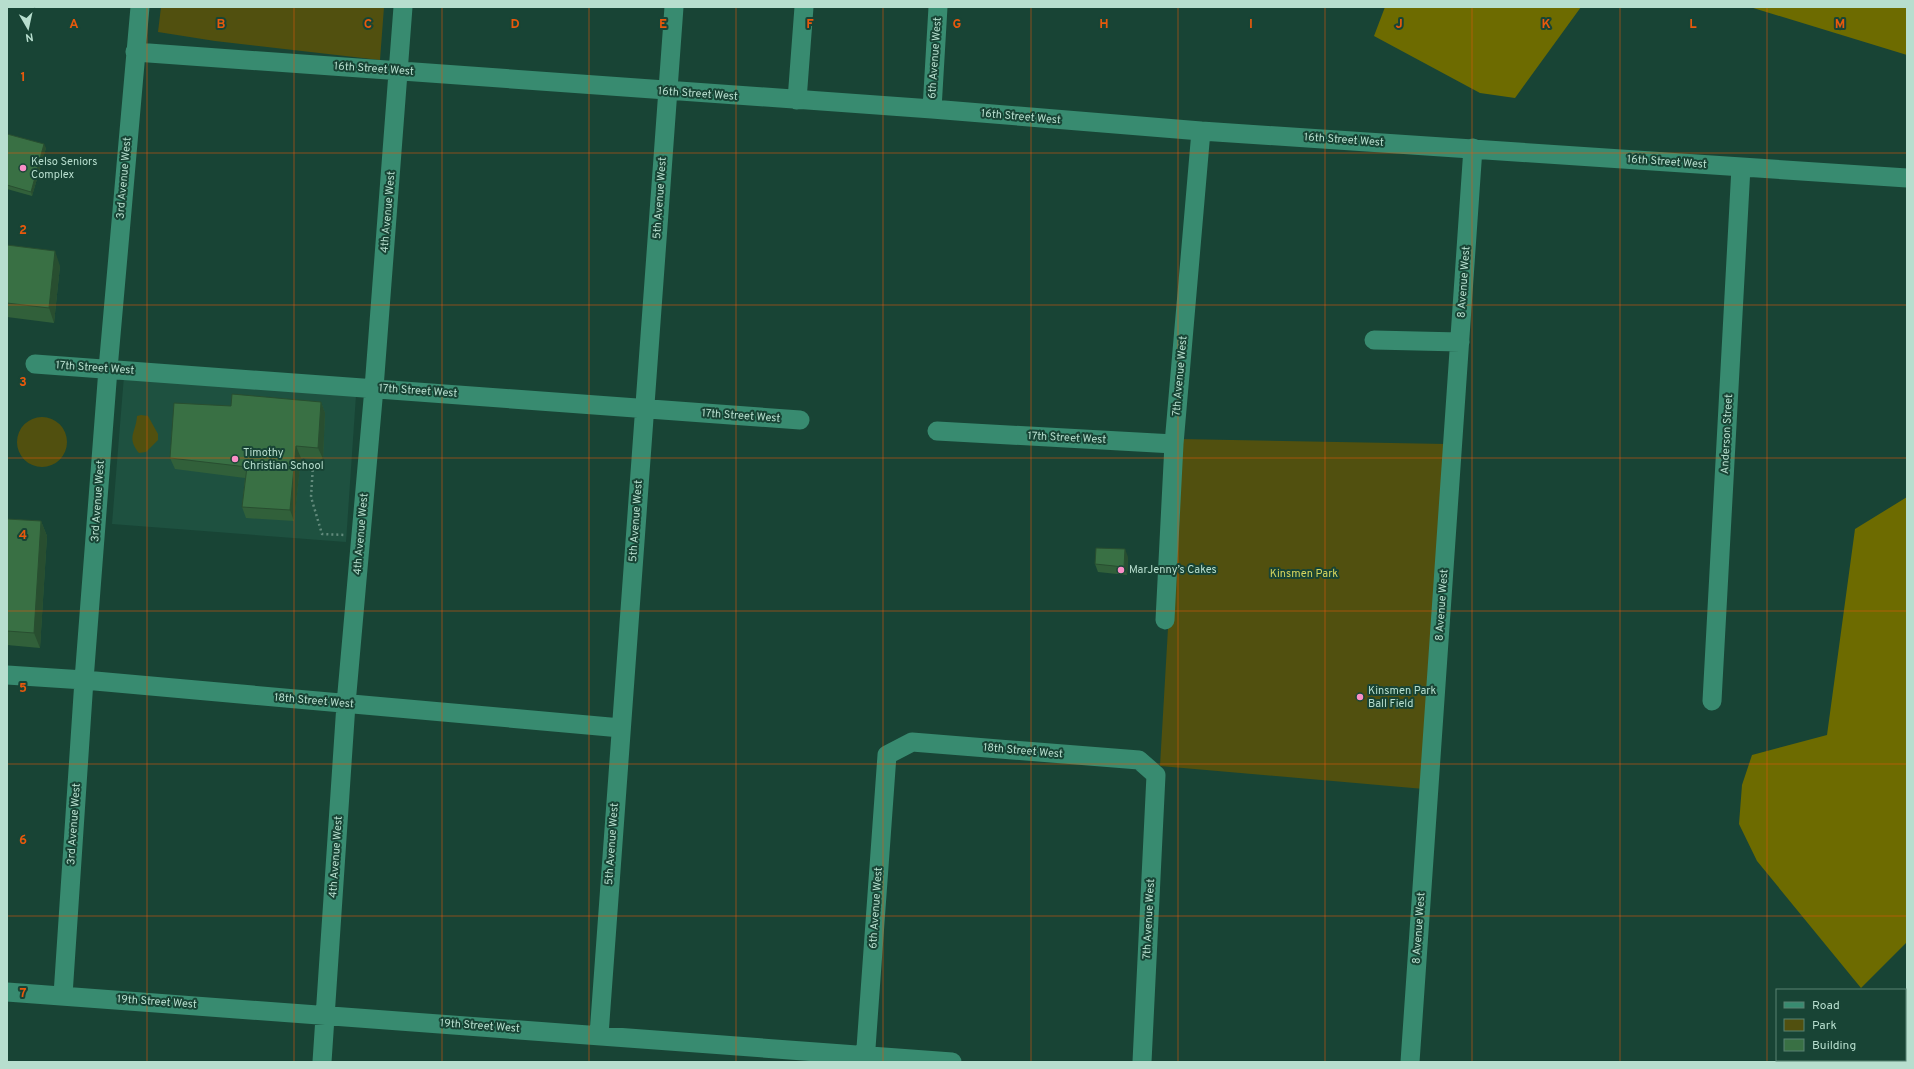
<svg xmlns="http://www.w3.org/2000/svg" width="1914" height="1069" font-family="Overpass,sans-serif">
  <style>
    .built { fill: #1e5140 }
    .green { fill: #51500f }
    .forest { fill: #6d6b00 }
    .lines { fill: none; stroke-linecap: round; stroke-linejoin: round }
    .path { stroke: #618a7b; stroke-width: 2.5; stroke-dasharray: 2 3; stroke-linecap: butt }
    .minor { stroke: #388b70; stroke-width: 19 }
    .wall { fill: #31603a }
    .shaded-wall { fill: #284e30 }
    .building { fill: #397044; stroke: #284e30 }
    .grid { fill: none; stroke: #e8590c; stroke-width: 1; stroke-opacity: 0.55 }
    .poi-dot { fill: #fa8fc7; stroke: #184435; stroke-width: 1.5 }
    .labels { text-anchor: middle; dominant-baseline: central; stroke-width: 4; stroke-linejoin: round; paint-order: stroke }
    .street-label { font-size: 11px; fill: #b7dece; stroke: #184435 }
    .poi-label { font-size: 11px; fill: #b7dece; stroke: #184435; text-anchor: start }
    .park-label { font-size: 11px; fill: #d6d45d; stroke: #184435 }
    .grid-label { font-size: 13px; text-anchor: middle; font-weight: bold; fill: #e8590c; stroke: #184435; stroke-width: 4; stroke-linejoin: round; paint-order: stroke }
  </style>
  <rect width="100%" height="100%" fill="#184435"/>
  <!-- built -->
  <path class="built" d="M124,376L356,395L346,542L112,524Z"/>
  <!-- green -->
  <path class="green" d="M161,7H384L380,60L215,41L158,32Z
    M141,415L148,416L158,434V440L146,452L139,453C126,437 136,433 137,416Z
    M17 442a25 25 0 1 1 50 0a25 25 0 1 1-50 0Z
    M1179,439L1446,444L1424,789L1160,766Z"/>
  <!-- forest -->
  <path class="forest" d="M1385,7H1581L1515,98L1480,93L1374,36Z
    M1750,7H1907V55Z
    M1907,497V942L1861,988L1757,861L1739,824L1742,785L1752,755L1827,735L1855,529Z"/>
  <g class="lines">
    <!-- path -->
    <path class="path" d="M313,465L311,497L322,534L345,535"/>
    <!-- minor -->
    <path class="minor" d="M135,52L932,109L1201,131L1907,178
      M797,100L804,7
      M932,109L938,7
      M1374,340L1460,342
      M35,364L800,420
      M937,431L1174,444
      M1165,620L1174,444L1201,131
      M7,675L84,680L621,728
      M1712,701L1741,167
      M7,992L952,1062
      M63,995L84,680L108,369L140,7
      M599,1035L674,7
      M322,1062L346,704L374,388L403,7
      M865,1062L887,755L912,742L1139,760L1156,775L1142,1062
      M1410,1062L1473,148"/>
  </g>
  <!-- wall -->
  <path class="wall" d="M73,7H84V8Z
    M7,134L46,148L32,196L7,189Z
    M7,245L60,266L54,323L7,317Z
    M321,402L325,413L323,459L301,458L294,521L246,518L242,507L245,478L175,469L170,458L231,406Z
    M7,519L41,521L47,536L40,648L7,645Z
    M1128,557L1127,575L1098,572L1095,564Z"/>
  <!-- shaded-wall -->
  <path class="shaded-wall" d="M44,144L46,148L32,196L31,192Z
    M55,251L60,266L54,323L49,308Z
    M321,402L325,413L323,459L318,448Z
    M296,446L301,458L294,521L290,510Z
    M41,521L47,536L40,648L34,633Z
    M1125,549L1128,557L1127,575L1124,567Z"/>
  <!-- building -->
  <path class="building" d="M7,134L44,144L31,192L7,185Z
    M7,245L55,251L49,308L7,303Z
    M232,394L321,402L318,448L296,446L290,510L242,507L247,467L170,458L174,403L231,406Z
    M7,519L41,521L34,633L7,631Z
    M1096,548L1125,549L1124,567L1095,564Z"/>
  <!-- grid -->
  <path class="grid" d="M147,7V1062M294,7V1062M442,7V1062M589,7V1062M736,7V1062M883,7V1062M1031,7V1062M1178,7V1062M1325,7V1062M1472,7V1062M1620,7V1062M1767,7V1062M7,153H1907M7,305H1907M7,458H1907M7,611H1907M7,764H1907M7,916H1907"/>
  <!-- markers -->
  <g class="poi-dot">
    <circle cx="23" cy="168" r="4"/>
    <circle cx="235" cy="459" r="4"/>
    <circle cx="1121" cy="570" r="4"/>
    <circle cx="1360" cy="697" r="4"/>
  </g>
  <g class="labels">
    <!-- street labels -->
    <g class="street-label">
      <text transform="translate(935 58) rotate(-86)">6th Avenue West</text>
      <text transform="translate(374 69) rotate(4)">16th Street West</text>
      <text transform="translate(698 94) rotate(4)">16th Street West</text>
      <text transform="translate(1021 117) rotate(5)">16th Street West</text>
      <text transform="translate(1344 140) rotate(4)">16th Street West</text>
      <text transform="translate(1667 162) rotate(4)">16th Street West</text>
      <text transform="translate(124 178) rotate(-85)">3rd Avenue West</text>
      <text transform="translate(660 198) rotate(-86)">5th Avenue West</text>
      <text transform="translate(388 212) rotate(-85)">4th Avenue West</text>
      <text transform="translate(1464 282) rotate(-86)">8 Avenue West</text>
      <text transform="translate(95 368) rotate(4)">17th Street West</text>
      <text transform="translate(1180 376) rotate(-85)">7th Avenue West</text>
      <text transform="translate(418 391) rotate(4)">17th Street West</text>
      <text transform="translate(741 416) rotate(4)">17th Street West</text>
      <text transform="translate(1727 434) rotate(-87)">Anderson Street</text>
      <text transform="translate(1067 438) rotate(3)">17th Street West</text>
      <text transform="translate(98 501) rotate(-86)">3rd Avenue West</text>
      <text transform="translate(636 521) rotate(-86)">5th Avenue West</text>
      <text transform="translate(361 534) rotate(-85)">4th Avenue West</text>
      <text transform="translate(1442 605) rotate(-86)">8 Avenue West</text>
      <text transform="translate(314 701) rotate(5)">18th Street West</text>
      <text transform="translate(1023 751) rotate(5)">18th Street West</text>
      <text transform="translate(74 824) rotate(-86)">3rd Avenue West</text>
      <text transform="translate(612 844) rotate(-86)">5th Avenue West</text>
      <text transform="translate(336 857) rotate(-86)">4th Avenue West</text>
      <text transform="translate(876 908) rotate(-86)">6th Avenue West</text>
      <text transform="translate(1149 919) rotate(-87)">7th Avenue West</text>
      <text transform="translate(1419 928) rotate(-86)">8 Avenue West</text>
      <text transform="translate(157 1002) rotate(4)">19th Street West</text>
      <text transform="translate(480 1026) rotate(4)">19th Street West</text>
    </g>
    <!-- poi labels -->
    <g class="poi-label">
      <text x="31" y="162">Kelso Seniors<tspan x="31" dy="13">Complex</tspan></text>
      <text x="243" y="453">Timothy<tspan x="243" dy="13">Christian School</tspan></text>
      <text x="1129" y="570">MarJenny’s Cakes</text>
      <text x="1368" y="691">Kinsmen Park<tspan x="1368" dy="13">Ball Field</tspan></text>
    </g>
    <!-- park labels -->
    <g class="park-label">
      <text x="1304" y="574">Kinsmen Park</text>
    </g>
  </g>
  <g class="grid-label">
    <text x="74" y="28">A</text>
    <text x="221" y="28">B</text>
    <text x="368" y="28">C</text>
    <text x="515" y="28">D</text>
    <text x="663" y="28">E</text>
    <text x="810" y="28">F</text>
    <text x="957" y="28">G</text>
    <text x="1104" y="28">H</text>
    <text x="1251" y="28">I</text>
    <text x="1399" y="28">J</text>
    <text x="1546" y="28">K</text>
    <text x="1693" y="28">L</text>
    <text x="1840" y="28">M</text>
    <text x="23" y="81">1</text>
    <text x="23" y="234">2</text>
    <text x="23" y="386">3</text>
    <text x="23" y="539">4</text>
    <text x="23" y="692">5</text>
    <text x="23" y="844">6</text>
    <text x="23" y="997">7</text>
  </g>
  <!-- border -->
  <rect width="1914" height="1069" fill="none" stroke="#b7dece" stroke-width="16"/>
  <!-- legend -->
  <rect x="1776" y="989" width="130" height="72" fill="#184435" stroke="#588272"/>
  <rect x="1784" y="1002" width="20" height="6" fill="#388b70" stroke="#588272"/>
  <text x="1812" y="1009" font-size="12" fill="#b7dece">Road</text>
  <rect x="1784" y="1019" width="20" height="12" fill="#51500f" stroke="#588272"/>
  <text x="1812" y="1029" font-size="12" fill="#b7dece">Park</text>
  <rect x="1784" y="1039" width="20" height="12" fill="#397044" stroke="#588272"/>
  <text x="1812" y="1049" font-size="12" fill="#b7dece">Building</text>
  <!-- north arrow -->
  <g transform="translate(28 28) rotate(171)" stroke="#184435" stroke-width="3" paint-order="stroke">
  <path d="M0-3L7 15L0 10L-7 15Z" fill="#b7dece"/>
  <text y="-6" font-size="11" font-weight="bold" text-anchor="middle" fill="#b7dece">N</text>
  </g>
</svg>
